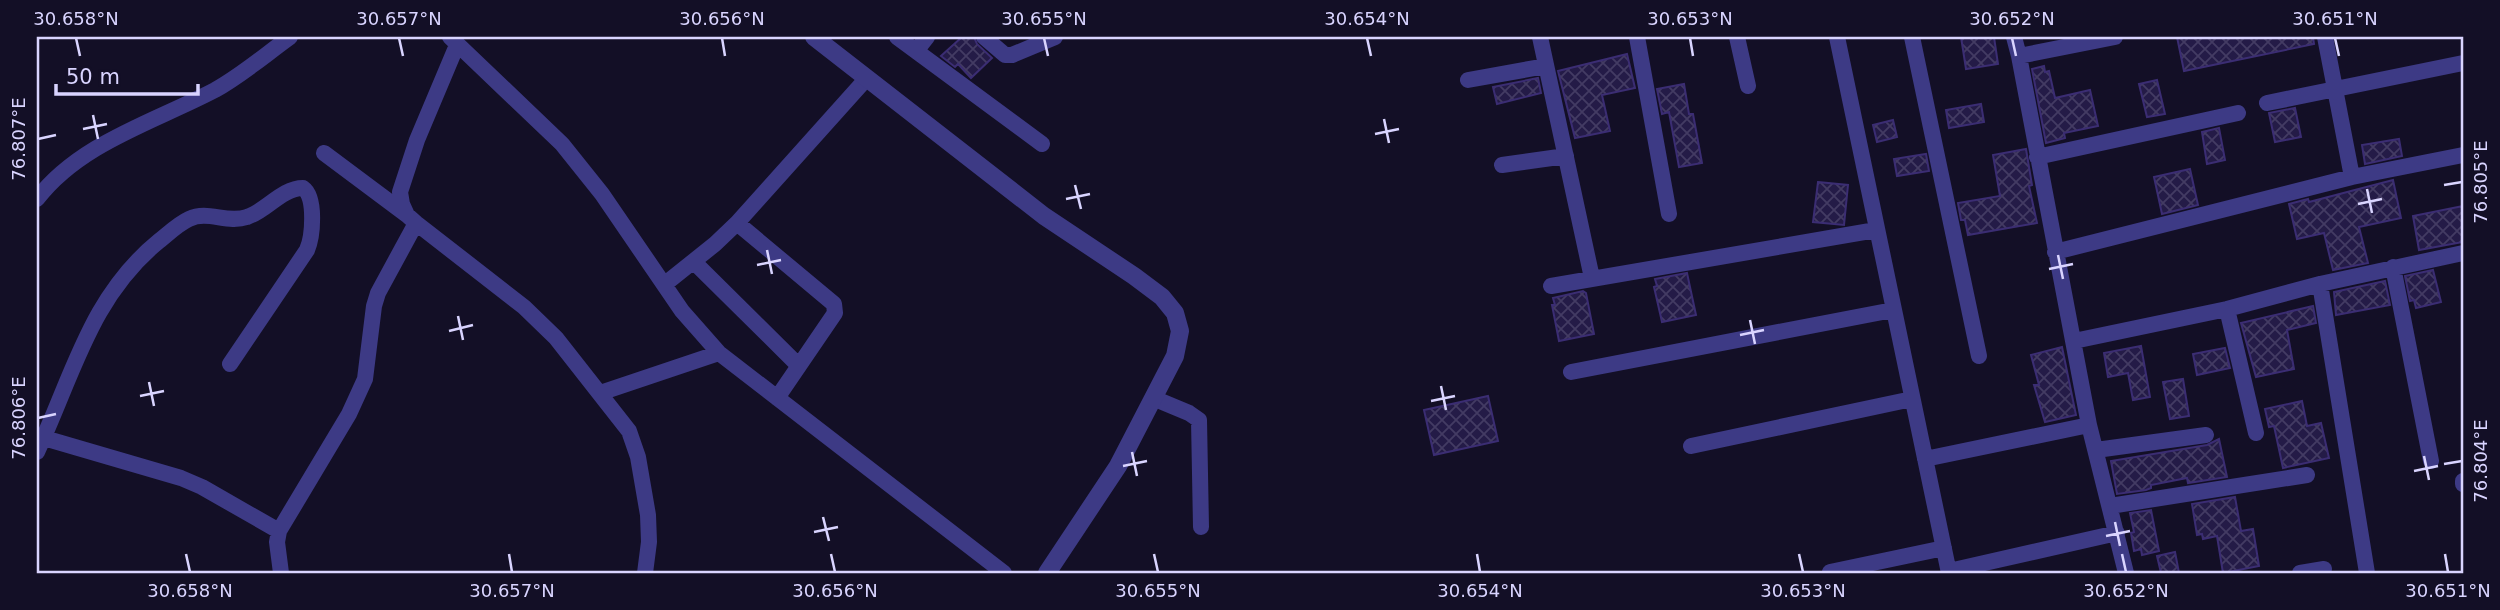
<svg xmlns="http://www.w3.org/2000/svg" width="2500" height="610" font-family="'DejaVu Sans',sans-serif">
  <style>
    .building { fill: url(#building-cross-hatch); stroke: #3b2d73; stroke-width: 2 }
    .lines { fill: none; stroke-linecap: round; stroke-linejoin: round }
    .minor { stroke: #3d3a85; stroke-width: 16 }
    .tertiary { stroke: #3d3a85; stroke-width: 18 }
    .ticks { fill: none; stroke: #d9d4ff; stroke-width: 2.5 }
    .neatline { fill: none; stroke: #d9d4ff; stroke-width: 2.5 }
    .ticks-label { font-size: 18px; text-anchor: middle; fill: #d9d4ff }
  </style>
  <defs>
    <pattern id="building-cross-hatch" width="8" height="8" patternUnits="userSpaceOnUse" patternTransform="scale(1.75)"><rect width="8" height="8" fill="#241b47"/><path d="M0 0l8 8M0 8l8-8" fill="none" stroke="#433b63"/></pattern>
  </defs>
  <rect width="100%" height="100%" fill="#130f26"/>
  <!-- building -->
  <path class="building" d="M962,37H974L977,44L992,58L971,78L958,64L955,67L941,56Z
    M1961,37H1994L1998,64L1966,69Z
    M2177,37H2313L2314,44L2184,71Z
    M1627,54L1635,88L1602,95L1610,131L1575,138L1558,71Z
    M2044,66L2045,72L2049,71L2055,98L2090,90L2098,126L2064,133L2065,138L2046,143L2032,69Z
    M1538,78L1541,93L1497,104L1493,87Z
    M2157,80L2165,114L2147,117L2139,84Z
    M1684,84L1689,114H1693L1702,163L1679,167L1669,112L1662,114L1657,89Z
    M1981,104L1984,122L1949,128L1946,110Z
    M2295,108L2301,137L2275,142L2269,113Z
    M1893,120L1897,137L1877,142L1873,125Z
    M2219,128L2225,160L2207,164L2202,132Z
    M2399,139L2402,156L2365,164L2362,145Z
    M2026,149L2032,185L2029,186L2037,223L1968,235L1965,220H1961L1958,203L2000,196L1993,155Z
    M1926,154L1929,171L1897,176L1894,159Z
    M2190,169L2198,205L2162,214L2154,177Z
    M2393,180L2401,218L2359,227L2368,263L2333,270L2324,233L2297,239L2289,204L2308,199L2309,202Z
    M1818,182L1848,185L1844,225L1813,222Z
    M2463,206V242L2419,250L2413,216Z
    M2433,270L2441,302L2416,308L2414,300L2410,301L2405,276Z
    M1687,273L1696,315L1662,322L1654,287L1657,286L1655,279Z
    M2385,281L2390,305L2336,315L2334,292Z
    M1583,291L1586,293L1594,334L1559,341L1552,305H1555L1553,298Z
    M2313,306L2316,323L2287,330L2294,369L2256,377L2241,323Z
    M2141,346L2150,397L2133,400L2128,373L2108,377L2104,353Z
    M2062,347L2076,415L2045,422L2034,385H2039L2031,355Z
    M2225,348L2230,368L2197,375L2193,354Z
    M2183,379L2189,416L2170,419L2163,382Z
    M1488,396L1498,441L1434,455L1424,410Z
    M2302,401L2307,426L2321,423L2329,458L2283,468L2274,426L2269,427L2265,409Z
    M2219,439L2227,477L2188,483L2187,478L2151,485V488L2146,490L2117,494L2111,461L2207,445Z
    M2235,497L2241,531L2253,529L2259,566L2223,573L2217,536L2203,539L2202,534L2197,535L2192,504Z
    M2151,510L2159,551L2142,555L2141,549L2134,551L2131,533L2134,532L2130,513Z
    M2175,552L2179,573H2161L2157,556Z"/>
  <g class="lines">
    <!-- minor -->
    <path class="minor" d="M450,37L562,144L602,194L682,311L719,353L1004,573
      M897,37L1042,144
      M984,37L1005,55H1012L1055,37
      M1540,37L1592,278
      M1637,37L1669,214
      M1737,37L1748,86
      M1837,37L1949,573
      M1912,37L1979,356
      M2014,37L2019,56
      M2115,37L2019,56L2089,425L2126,573
      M2325,37L2352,177
      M457,45L417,140L400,192L402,204L407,215L416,223L524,307L556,338L629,431L638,457L648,515L649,542L645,573
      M916,51L927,37
      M1468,80L1546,66
      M2267,103L2463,63
      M324,153L407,215
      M2037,157L2238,113
      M1502,165L1566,156
      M37,199C80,143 154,122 215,90C242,75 265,55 290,37
      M737,223L834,304L835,313L777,398
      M2055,252L2352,177L2463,155
      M694,262L799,366
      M2393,267L2431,461
      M665,284L715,244L737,223L867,78
      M2320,284L2367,573
      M1551,286L1876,230
      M2227,309L2256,433
      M2074,341L2227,309L2320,284L2463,253
      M1571,372L1893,310
      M600,393L719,353
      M1153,398L1189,413L1199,420L1201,527
      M44,438L181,478L202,487L279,531
      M1691,446L1912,399
      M2096,450L2206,435
      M37,452C73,376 90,297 159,241C168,234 178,224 189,219C208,210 227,224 247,217C266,211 282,188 303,188C316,197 313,236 307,250L230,364
      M1925,459L2089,425
      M2463,481V484
      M2110,506L2307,475
      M1949,571L2117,533
      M1830,572L1944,548
      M281,573L277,542L279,531L349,414L365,379L374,306L378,293L416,223
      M2300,573L2324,569"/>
    <!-- tertiary -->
    <path class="tertiary" d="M814,37L1044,216L1134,276L1162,297L1175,313L1180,331L1175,356L1118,466L1047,573"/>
  </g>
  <!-- ticks -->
  <path class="ticks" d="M76,38L80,56M399,38L403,56M722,38L725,56M1044,38L1048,56M1367,38L1371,56M1690,38L1693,56M2012,38L2016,56M2335,38L2339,56M93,115L98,139M1384,119L1389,143M83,129L107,124M1375,134L1399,129M38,139L56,135M1075,185L1081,209M2444,185L2462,182M2367,189L2372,213M1066,199L1090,194M2358,204L2382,199M767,250L772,274M2058,255L2063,279M757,265L781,260M2049,269L2073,264M458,316L463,340M1750,320L1755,344M449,331L473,325M1740,335L1764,330M149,382L154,406M1441,386L1446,410M140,396L164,391M1431,401L1455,396M38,418L56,414M1132,452L1137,476M2424,456L2429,480M2444,464L2462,461M1123,466L1147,461M2414,471L2438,466M823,517L829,541M2115,522L2120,546M814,532L838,527M2106,536L2130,531M186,554L190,572M509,554L512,572M831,554L835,572M1154,554L1158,572M1477,554L1480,572M1799,554L1803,572M2122,554L2126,572M2445,554L2448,572"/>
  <!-- border -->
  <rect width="2500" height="610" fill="none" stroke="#130f26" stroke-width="77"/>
  <!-- scale -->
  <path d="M56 84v10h142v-10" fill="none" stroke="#d9d4ff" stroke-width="3.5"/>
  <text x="66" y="84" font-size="21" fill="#d9d4ff" stroke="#130f26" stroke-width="5" paint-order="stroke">50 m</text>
  <rect x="38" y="38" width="2424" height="534" class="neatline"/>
  <g class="ticks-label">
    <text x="76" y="25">30.658°N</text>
    <text x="399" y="25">30.657°N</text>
    <text x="722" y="25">30.656°N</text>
    <text x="1044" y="25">30.655°N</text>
    <text x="1367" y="25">30.654°N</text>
    <text x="1690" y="25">30.653°N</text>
    <text x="2012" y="25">30.652°N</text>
    <text x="2335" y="25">30.651°N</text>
    <text transform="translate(19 139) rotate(-90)" y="6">76.807°E</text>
    <text transform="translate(2481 182) rotate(-90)" y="6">76.805°E</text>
    <text transform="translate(19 418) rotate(-90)" y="6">76.806°E</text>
    <text transform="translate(2481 461) rotate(-90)" y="6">76.804°E</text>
    <text x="190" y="597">30.658°N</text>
    <text x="512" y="597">30.657°N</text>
    <text x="835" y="597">30.656°N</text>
    <text x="1158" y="597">30.655°N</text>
    <text x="1480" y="597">30.654°N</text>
    <text x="1803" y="597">30.653°N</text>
    <text x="2126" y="597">30.652°N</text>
    <text x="2448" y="597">30.651°N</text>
  </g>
</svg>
